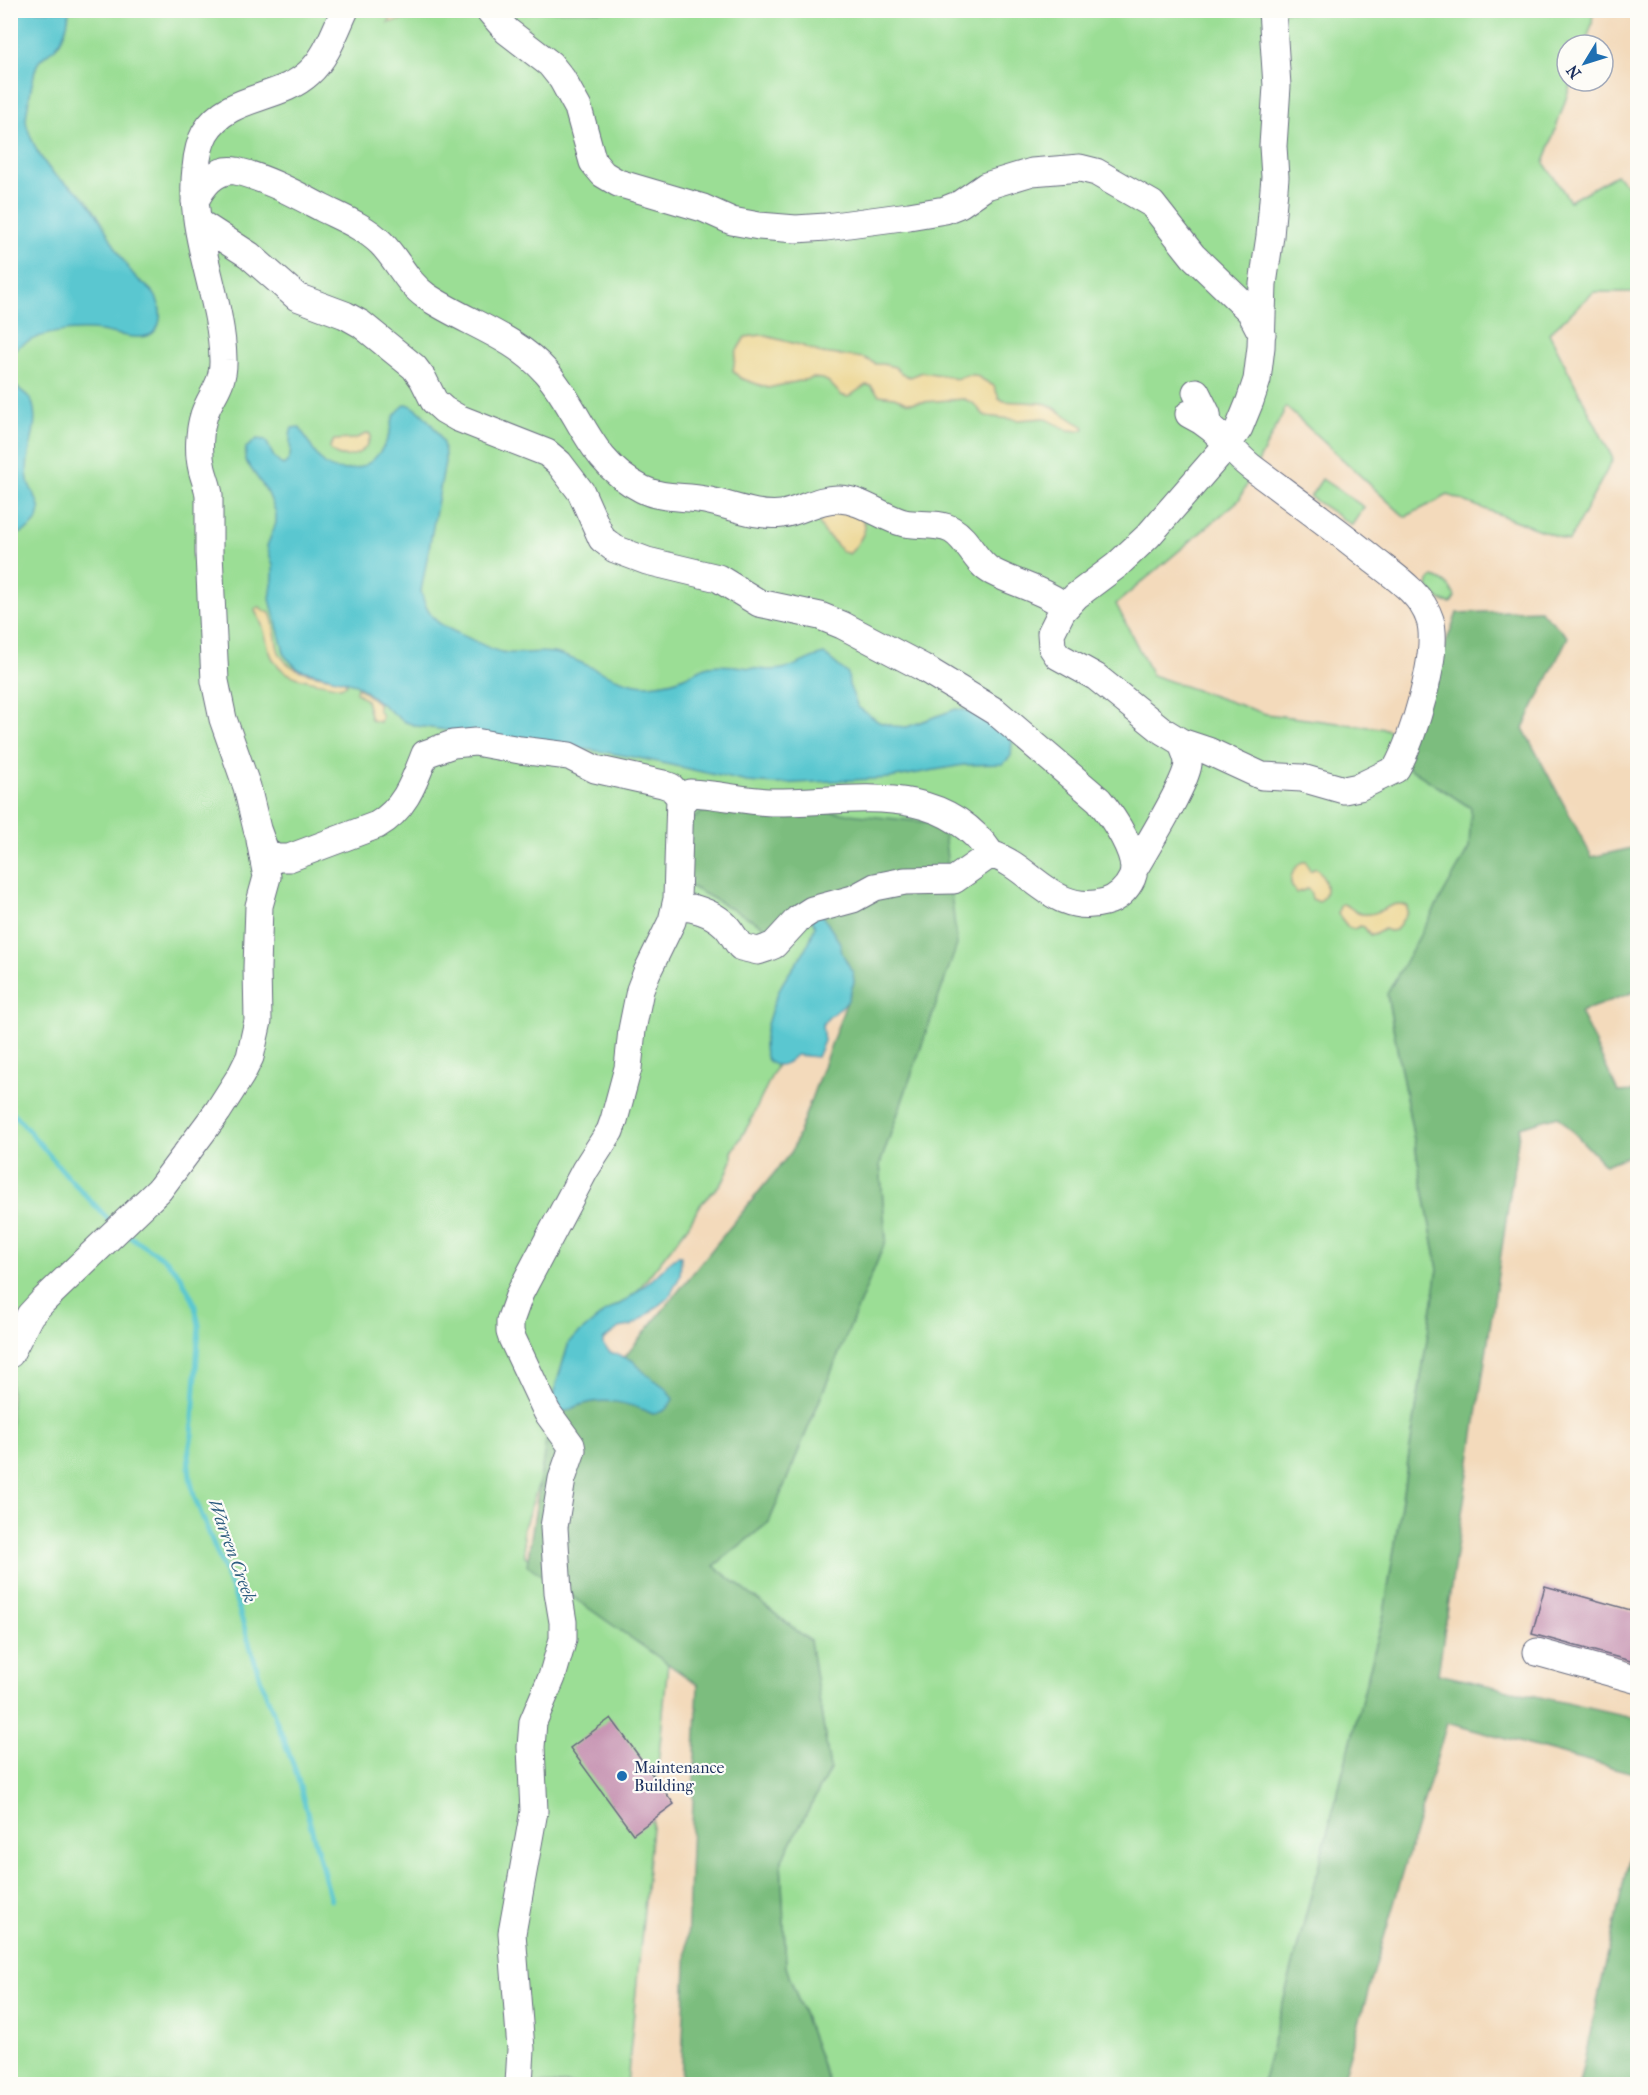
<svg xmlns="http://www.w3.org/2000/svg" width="1648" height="2095" font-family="'IM FELL French Canon',serif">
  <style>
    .green { fill: #9bde95; stroke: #5b867a; stroke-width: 1.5 }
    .forest { fill: #7cbd7e; stroke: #4c766e; stroke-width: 1.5 }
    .sand { fill: #eeda9e; stroke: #84847e; stroke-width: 1.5 }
    .water { fill: #5ac7d0; stroke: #3a7b97; stroke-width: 1.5 }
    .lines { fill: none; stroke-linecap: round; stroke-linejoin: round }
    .stream { stroke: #5ac7d0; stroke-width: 5 }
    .building { fill: #c896b4 }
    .minor-casing { stroke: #676b7f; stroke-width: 29 }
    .minor { stroke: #fff; stroke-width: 27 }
    .poi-dot { fill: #1f6fb2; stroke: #fdfcf7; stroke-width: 2 }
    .labels { text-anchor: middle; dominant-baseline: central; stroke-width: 4.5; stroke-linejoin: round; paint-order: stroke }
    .poi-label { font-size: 16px; fill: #1b2f5e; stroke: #fdfcf7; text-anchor: start }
    .water-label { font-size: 18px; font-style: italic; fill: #2e5d80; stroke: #fdfcf7 }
  </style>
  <rect width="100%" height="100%" fill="#fdfcf7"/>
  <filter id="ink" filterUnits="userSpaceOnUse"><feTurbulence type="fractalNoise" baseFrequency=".0167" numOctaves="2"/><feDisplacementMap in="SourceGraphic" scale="12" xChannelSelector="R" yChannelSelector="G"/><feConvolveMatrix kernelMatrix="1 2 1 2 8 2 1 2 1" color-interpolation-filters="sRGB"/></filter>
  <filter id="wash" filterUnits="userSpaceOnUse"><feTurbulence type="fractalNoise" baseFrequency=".008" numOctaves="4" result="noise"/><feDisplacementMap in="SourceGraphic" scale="24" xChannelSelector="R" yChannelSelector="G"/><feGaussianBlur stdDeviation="1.35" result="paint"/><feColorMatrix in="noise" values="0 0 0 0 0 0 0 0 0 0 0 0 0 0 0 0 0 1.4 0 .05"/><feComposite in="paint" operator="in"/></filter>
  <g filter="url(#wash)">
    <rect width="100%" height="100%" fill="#f3dabb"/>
    <!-- green -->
    <path class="green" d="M11,11H1593L1592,24L1585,45H1567V81H1572L1544,163L1570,201L1616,175L1637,193L1638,292H1594L1549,333L1613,459L1569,541L1448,495L1405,517L1286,407L1239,500L1116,604L1152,675L1266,714L1386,729L1503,789L1388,1000L1438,1269L1384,1614L1262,2084H829L786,1967L781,1862L830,1769L810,1641L714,1566L769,1522L886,1240L880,1164L945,979L820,973L749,1124L732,1152V1160L724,1180L701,1204L688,1226L578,1367L523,1530L525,1556L669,1652L627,2084H11Z
      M1322,479L1364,507L1352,525L1310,497Z
      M1433,577C1444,580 1451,586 1455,597L1451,603C1441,603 1435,595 1428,588L1429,581Z"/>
    <!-- forest -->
    <path class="forest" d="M1540,610L1568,637L1523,728L1592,857L1637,847V991L1580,1012L1618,1092L1637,1091V1152L1605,1165L1558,1116L1520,1127L1438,1674L1637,1719V1774L1447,1723L1341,2084H1262L1384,1614L1438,1269L1387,994L1469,848L1471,808L1401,763L1457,613Z
      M718,800L943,824L957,945L880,1164L886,1240L769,1522L714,1566L810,1641L830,1769L781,1862L786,1967L829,2084H681L698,1685L527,1565L553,1395L624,1358L792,1151L854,982L821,913L767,928L688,885V823Z
      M1637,1822V2084H1579Z"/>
    <!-- sand -->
    <path class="sand" d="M400,11H411L415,17L388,23L394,13Z
      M762,335L800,345L821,353L864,358L876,364H883L895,367L902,374L910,377L923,372L947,376L956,379L967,375H975L994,386L999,398L1004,401C1011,402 1044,402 1047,404C1060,410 1070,420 1083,426L1084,429L1079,431L1068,430L1044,418L1019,420L985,416L973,403L964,399L909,403L894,397L879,395L871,386L866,385L848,397L841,395L829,382L823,379L813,378L768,388L740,378L733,371L736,352L745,337Z
      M369,433L371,436C369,440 367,446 364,449C354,458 337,460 329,448L334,440L354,439Z
      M843,512C859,517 872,519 861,538C857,544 855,549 849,554L841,551C835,539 820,534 819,520C826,513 834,513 843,512Z
      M260,607L263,610L270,613C275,624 275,633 277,645C282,675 319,674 343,680L346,682V685L340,687C313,680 279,682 269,650C264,634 265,627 255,611L256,608Z
      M357,687L378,703V711L382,715L380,722L371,720L366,700L356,692Z
      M1302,862H1306L1310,871L1316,868C1326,877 1331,893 1319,902L1312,899L1310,891L1307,889L1297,893C1286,884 1291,870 1302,862Z
      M1343,904C1354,907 1354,916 1369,914C1383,913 1393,899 1407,906V913L1396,930L1389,931L1384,929L1374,935H1370L1364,927L1360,926L1354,929L1348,927L1338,914L1340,906Z"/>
    <!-- water -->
    <path class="water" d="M11,10L69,11C68,25 65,37 55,48C49,53 42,57 38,63C34,69 26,113 26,121C27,130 33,142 37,151C42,159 49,170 56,176C65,183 74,187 82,195C104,218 113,251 134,275C141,284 151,287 156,297C161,307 163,323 154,332C144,343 115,333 101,331C71,327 34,333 11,352Z
      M11,382C18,390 30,394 33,405C40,429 23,455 28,480C30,492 42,502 39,515C35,528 22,533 11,537Z
      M406,404C419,406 441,433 444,447C445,452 445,457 445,462L421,591C427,620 441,626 466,637C481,643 492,652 508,653C525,655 541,649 558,654C588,662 617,685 648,685C660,684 674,682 684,677C692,674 701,668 709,666C728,663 749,669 768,670C793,671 803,659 824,654L848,674L849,685L858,707L879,722L893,726L907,727L956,709L976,712L1012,740L1011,756L1003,764L963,765L890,778L776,784L747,782L644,759L598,751L417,726L403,721L356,684L298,669L285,656L270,599L273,578V566L267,546L276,523V513L268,493L245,460L246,448L257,439L265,440C271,448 272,460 283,465C297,457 286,441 292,428L299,427C308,439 313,455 326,465C337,473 360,470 370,462C376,458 384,447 387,440C395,422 386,420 406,404Z
      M821,913L840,943L842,953L853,973L854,982L847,1002L828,1018L822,1025L824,1041L817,1057L796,1055C790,1060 785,1066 776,1065C750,1059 774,1002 780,988C788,972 801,959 808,944C811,938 813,932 815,926L811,917Z
      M678,1256H681L680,1276L669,1297L639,1321L631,1326L619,1328L603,1340V1345L610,1352L632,1360L646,1374L666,1388L673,1399C668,1409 664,1412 653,1414C629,1403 604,1396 578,1406C571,1408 568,1412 560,1412L553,1395L569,1342L605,1312L625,1301L655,1277L674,1258Z"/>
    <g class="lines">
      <!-- stream -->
      <path class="stream" d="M10,1109L69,1178L108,1219
        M126,1234L166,1260L181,1277L194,1302L199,1325L192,1435L188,1455L190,1477L194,1496L235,1597L260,1678L296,1772L331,1900"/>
    </g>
    <g id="blocks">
      <!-- building -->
      <path class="building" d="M1545,1586L1638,1612V1663L1532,1634Z
        M611,1718L674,1804L633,1834L570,1748Z"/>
    </g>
  </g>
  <g filter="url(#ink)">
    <use href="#blocks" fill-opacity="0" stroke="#676b7f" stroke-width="1.5"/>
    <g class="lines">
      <!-- minor casing -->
      <g class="minor-casing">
        <path id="minor" d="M345,10C335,31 327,57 309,73C279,101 228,94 205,133C199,144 197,156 196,168C188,234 222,296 223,360C224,385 211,394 204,415C199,431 198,453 202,469C204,478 208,486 209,495V553L215,681L223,719L247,787L257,829L265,851L275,858H289L377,825C405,809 414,782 425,754L453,744L475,742L520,750L569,756L595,769L663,784L671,787L680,797L677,899L672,921L647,972L640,990L632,1030L628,1068L614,1120L610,1131L585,1170L520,1293L510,1321V1332L512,1338L547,1412L571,1445L572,1450L562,1479L554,1527L558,1592L563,1622V1639L552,1677L533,1722L531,1747L534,1811L512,1933L521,2049L519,2084
          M489,10L507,31L550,64L562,79L578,108L593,162L603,174L618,183L703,208L732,221L759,226L796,229L826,227L909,216L945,210L960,204L986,186L1032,172L1080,168L1096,172L1152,204L1193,256L1250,311L1262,334
          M195,201C203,185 216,168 236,171C266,178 295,194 322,208C342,218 365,227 381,243C398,260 406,282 426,296C466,323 513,335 546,372C582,413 588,462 642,489C661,499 684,496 705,500C731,505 755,517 782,514C801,511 819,498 839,499C863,500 881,517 904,523C919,526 938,522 952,530C969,540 975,563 993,572C1016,584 1038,588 1060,603L1062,611
          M198,222L249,255L297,297L345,315L361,324L414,367L423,379L434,401L444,410L458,418L547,453L559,463L581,492L602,539L615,549L647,561L718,578L759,603L820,616L842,625L922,667L996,712L1099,800C1112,816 1141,857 1132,878C1127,889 1117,899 1105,902C1054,916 1033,868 991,854L954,880L905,881L875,887L853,899L812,910L798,919L774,945L767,948L758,951L741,947C735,940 731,930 724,924C712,913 691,905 675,908
          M1196,392L1207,414L1208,424
          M1189,414C1219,428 1227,448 1251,467C1291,497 1332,526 1371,558C1392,575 1421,592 1430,620C1440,652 1413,740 1396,769L1359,787L1344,790L1302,778L1262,776L1208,751L1181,742L1163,731L1096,677L1058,656L1052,647L1051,633L1062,611L1076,596L1116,566L1148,536L1228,444L1239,428L1250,401L1257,380L1261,347L1263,284L1270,236L1275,177L1273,146L1277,86L1272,10
          M681,803L690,793C717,794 744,801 771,802C850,803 939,778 991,854
          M1134,869C1146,848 1186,784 1188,764C1188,757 1184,749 1181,742
          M10,1354L30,1315L43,1301L159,1190L218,1111L241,1075L250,1057L258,1021L257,968L259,906L267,877L260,840
          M1537,1652L1638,1680"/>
      </g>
      <!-- minor -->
      <use href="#minor" class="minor"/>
    </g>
  </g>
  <!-- markers -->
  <circle class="poi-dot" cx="622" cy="1776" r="6"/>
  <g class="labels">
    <!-- poi labels -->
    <g class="poi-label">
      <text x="634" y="1767">Maintenance<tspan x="634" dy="18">Building</tspan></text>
    </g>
    <!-- water labels -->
    <g class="water-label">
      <text transform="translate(232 1551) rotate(70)">Warren Creek</text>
    </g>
  </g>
  <!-- margin -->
  <rect width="1648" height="2095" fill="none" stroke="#fdfcf7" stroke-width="36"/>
  <!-- north arrow -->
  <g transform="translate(1585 63) rotate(232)"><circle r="28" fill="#fdfcf7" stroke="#a3aaba" stroke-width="1.5"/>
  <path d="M0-4.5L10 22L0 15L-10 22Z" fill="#1f6fb2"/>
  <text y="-9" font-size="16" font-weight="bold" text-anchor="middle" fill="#1b2f5e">N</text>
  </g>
</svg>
